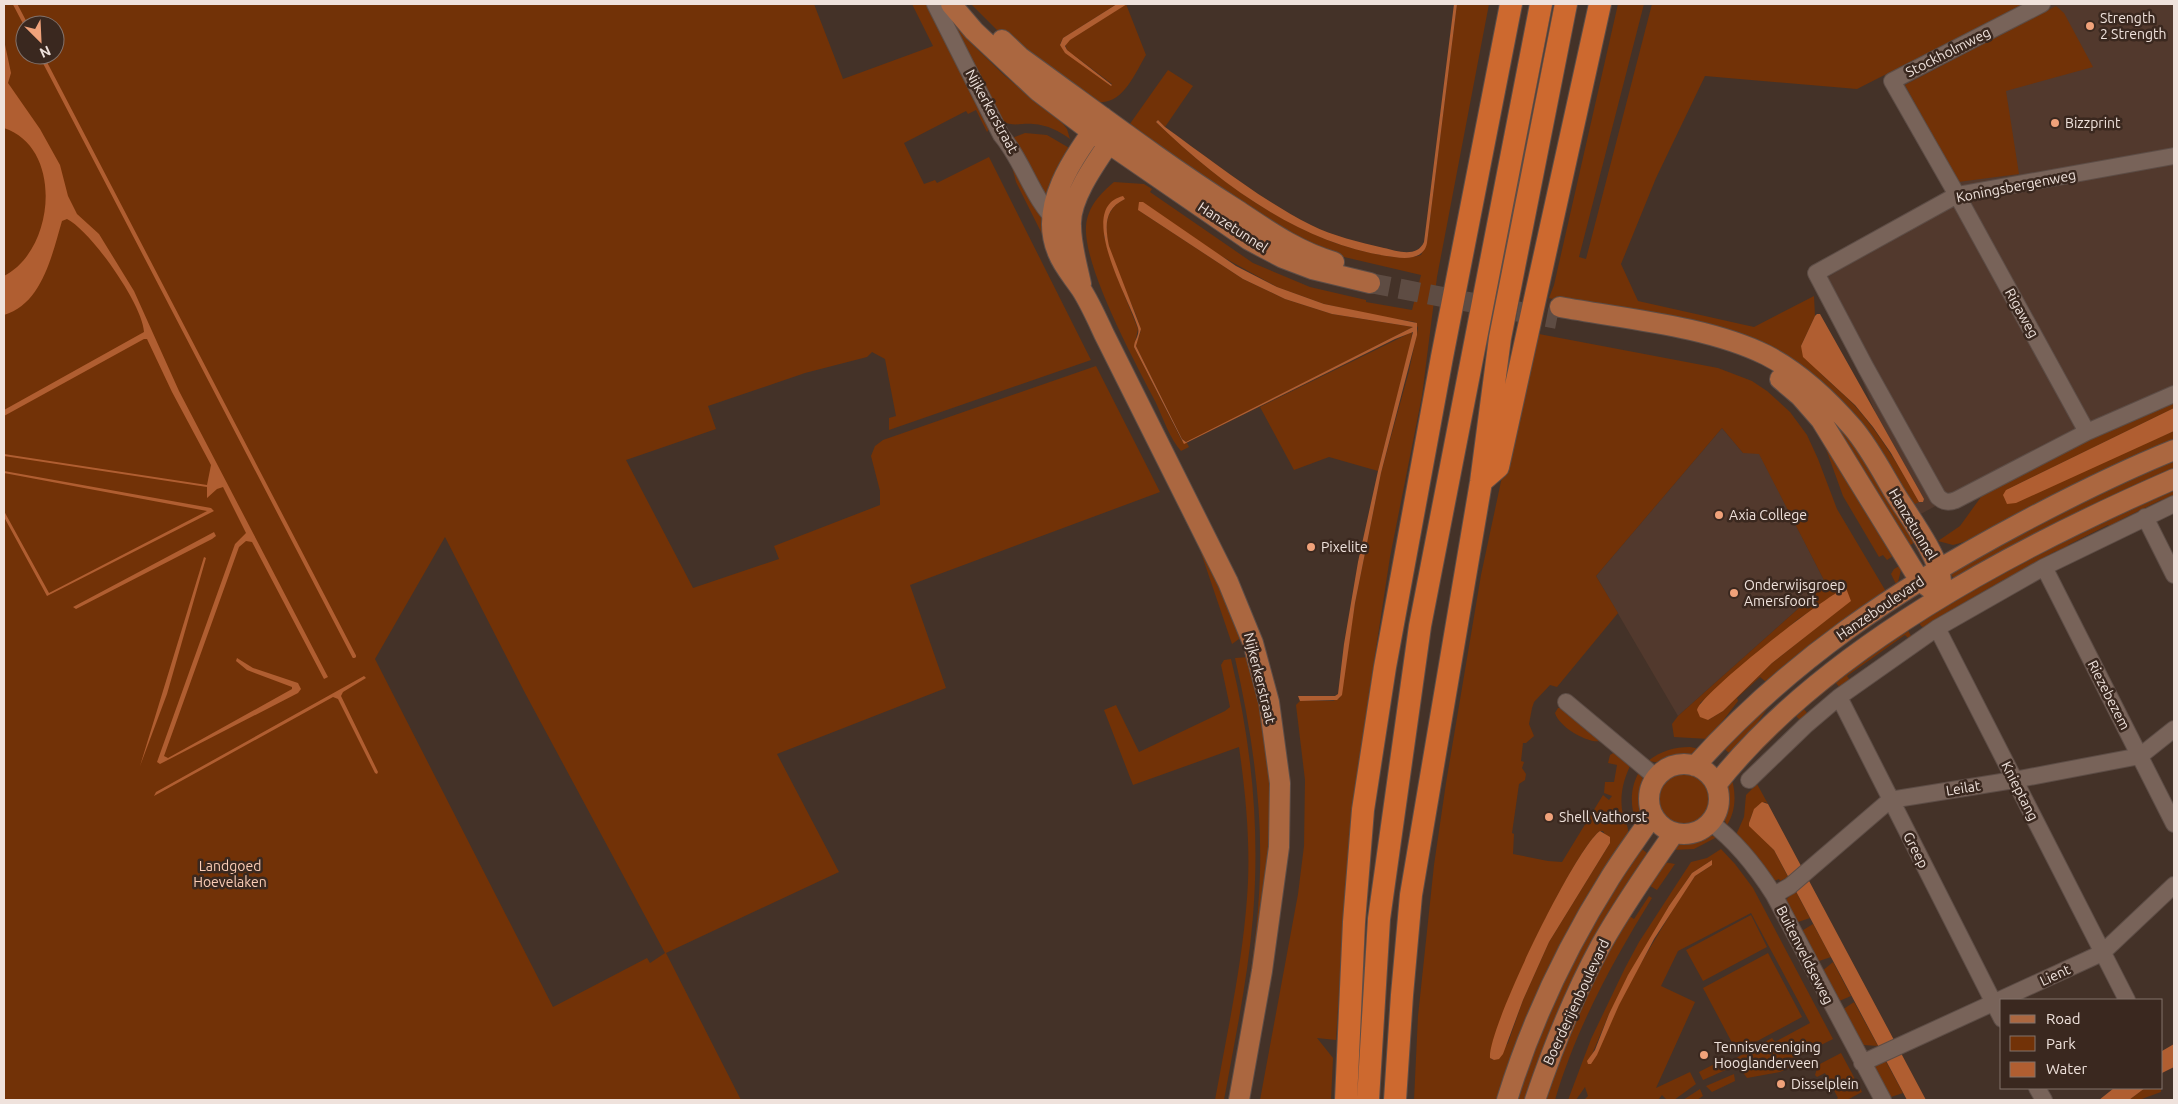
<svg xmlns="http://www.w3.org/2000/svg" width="2178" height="1104" font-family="Ubuntu,sans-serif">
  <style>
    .built { fill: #52392d }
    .green { fill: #723207; fill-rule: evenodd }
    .water { fill: #b05e31 }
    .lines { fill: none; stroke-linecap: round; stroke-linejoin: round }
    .stream { stroke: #b05e31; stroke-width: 4 }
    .major-tunnel { stroke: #5e4c43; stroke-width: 20; stroke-dasharray: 20 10; stroke-linecap: butt }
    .minor-casing { stroke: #5d4d46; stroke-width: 18 }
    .major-casing { stroke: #5d4d46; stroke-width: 22 }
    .highway-casing { stroke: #5d4d46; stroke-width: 24 }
    .minor { stroke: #786359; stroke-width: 16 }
    .major { stroke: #ab6740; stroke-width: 20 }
    .highway { stroke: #cd692f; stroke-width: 22 }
    .poi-dot { fill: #f0a27a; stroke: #3a281f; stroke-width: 2 }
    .labels { text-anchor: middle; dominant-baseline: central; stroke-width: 5; stroke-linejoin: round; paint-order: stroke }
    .poi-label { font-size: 14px; fill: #efe2dc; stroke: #3a281f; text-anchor: start }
    .street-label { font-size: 14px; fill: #efe2dc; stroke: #3a281f }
    .park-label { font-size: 14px; fill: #fbcdb6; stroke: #3a281f }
  </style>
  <rect width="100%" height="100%" fill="#443228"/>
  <!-- built -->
  <path class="built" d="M1988,4H2174V390L1987,478L1919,515L1907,494L1823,280L1952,204L1878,63Z
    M1722,428L1743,453H1759L1826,584L1678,716L1596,576Z"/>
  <!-- green -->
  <path class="green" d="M4,4H814L843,79L933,46L912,4H929L991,126L987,132L976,110L968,114L966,111L904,143L924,184L935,180L937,183L989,157L1091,360L889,430V418L896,416L885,359L872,352L867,357L805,373L708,406L716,429L626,460L693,588L779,559L774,546L880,505V491L871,456L875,446L883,440L1096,366L1160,492L910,585L946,688L777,754L839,872L666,953L741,1100H4ZM25,25H55V55H25ZM445,537L525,693L665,953L650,963L647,958L553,1007L375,659Z
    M944,4L973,45L1005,76L1060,120L1067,129L1070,139C1059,131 1048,125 1033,124C1021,123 1013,127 1002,121Z
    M971,4H1117L1063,38L1060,44L1111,86L1112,84L1067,50L1065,43L1126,4L1146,55C1135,73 1123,105 1098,102L1008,41Z
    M1457,4H1489L1437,277L1422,396L1390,557L1366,714L1356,789L1344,910L1336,1040L1317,1038L1333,1058L1331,1100H1260L1298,894L1304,846L1305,780L1296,705L1300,701H1333L1340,698L1355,603L1381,473L1409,371L1418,328L1415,322L1383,317L1324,304L1277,287L1138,210L1243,279L1285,299L1332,314L1413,327L1187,442L1182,439L1136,346C1137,339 1142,333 1140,327C1133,296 1079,219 1125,199L1119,197L1104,220V236L1114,269L1138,329L1134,347L1182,441L1187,443L1189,447L1181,451C1170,439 1163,418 1156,403C1136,364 1083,267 1086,226C1088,206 1100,194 1114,182L1144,184L1152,189L1150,192L1253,263L1310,287L1366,300V302L1412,310L1421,275L1344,257L1307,244L1127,128L1168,70L1193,86L1165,127L1158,120L1156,122C1215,179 1294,239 1376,254C1391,257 1406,260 1421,255L1427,243Z
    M1618,4H1644L1579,257L1586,259L1652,4H2024L1857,89L1705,76L1656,178L1621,264L1638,301L1754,327L1814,296L1815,316L1801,346C1813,372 1836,385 1855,406C1881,435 1900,468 1919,502L1911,506L1788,364L1549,298L1554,285Z
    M2056,6L2064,13L2093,67L2006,91L2019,174L1958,182L1905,85Z
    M1025,133L1047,135L1071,149L1049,201L1012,138Z
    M1008,152L1047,224L1053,256L1016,182Z
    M1412,332L1411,342L1378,471L1329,457L1294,470L1260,407Z
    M1539,334L1718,368L1752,381L1767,391L1790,412L1807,435L1818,459L1837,509L1888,595L1766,682L1760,677L1737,698L1738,701L1709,739L1674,737L1672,724L1678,716L1826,584L1759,454L1743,453L1722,428L1596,576L1618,613L1557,687L1550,685L1534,702L1532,708L1529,724L1534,736L1526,743H1523L1521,761L1524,762L1522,768L1526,774L1525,780L1519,784L1512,833L1514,834L1513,854L1548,861L1562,862L1603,795L1609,800L1612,796L1604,793L1605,782H1614L1617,765L1608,763L1610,755L1615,752L1631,764C1623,780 1619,797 1623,815C1625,821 1629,827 1628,834L1503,1100H1414L1418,1016L1434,865L1446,783L1481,575L1509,444ZM1844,588V606L1772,663L1723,711L1708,720L1700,703L1797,620ZM1600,831H1603L1610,843L1549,942L1523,1000L1508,1043L1494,1060L1491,1059C1487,1030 1576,847 1600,831Z
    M1798,381L1844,432L1871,469L1916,541L1908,547Z
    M2174,398V408L2006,490L2138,446L2174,431V446L2086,478L1964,542L1953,545L1938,541L1960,526L1986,490Z
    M1800,401L1896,554L1887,560L1883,555L1879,557L1843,496L1826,449Z
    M2174,454V475L1955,579L1951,575V568Z
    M2174,483V498L2164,504L2161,500L2120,520L2122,524L2111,529L2108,525L2068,545L2069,550L2059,555L2056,551L2016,573L2018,577L2007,583L2005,579L1965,602L1967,606L1954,609L1926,629L1921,626L1917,619Z
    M1196,538L1243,636L1232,644Z
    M1901,565V570L1897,586L1891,574L1894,569Z
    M1906,626L1911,636L1908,638L1905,635L1847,676L1852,683L1842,690L1836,683L1804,709L1810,717L1803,723L1796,716L1742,769L1763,739Z
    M1839,646L1771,703L1734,757L1722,747L1745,718Z
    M1249,657L1257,686L1272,776V844L1232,1100H1228C1242,1025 1258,949 1260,872C1262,800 1251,728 1235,658Z
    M1231,659C1252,744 1260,830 1253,916C1248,978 1235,1039 1224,1100H1215C1227,1033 1242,966 1247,898C1251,848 1246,796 1239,747L1133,785L1104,710L1116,705L1139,752L1225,711L1230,707L1221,665L1224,660Z
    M1558,708H1561L1601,741C1588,744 1559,727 1555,713Z
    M1690,747L1700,749L1691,758L1662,763L1648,761C1661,751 1674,747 1690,747Z
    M1656 799a28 28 0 1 1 56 0a28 28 0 1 1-56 0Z
    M1639,772L1645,783L1644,811L1636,822C1630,805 1630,788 1639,772Z
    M1730,774C1736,789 1737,810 1727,825C1718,810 1724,788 1730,774Z
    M1757,784L1768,804L1765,802C1754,806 1752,813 1749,824L1774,850L1788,877L1780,881L1779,879L1774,881L1736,835L1744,817L1746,795Z
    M1707,835L1717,837L1694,849L1672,850L1678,840Z
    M1637,845L1652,857L1531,1100H1511L1535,1031Z
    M1721,849L1735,864L1753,888L1833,1039L1797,1057L1740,1065L1736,1058L1772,1038L1775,1042L1810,1023L1751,913L1678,951L1661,986L1695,1002L1656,1088L1690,1072L1696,1084L1674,1100H1667L1662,1095L1658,1100H1584L1588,1096L1585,1087L1576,1100H1568L1591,1039L1625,968L1639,942L1691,862L1707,858ZM1712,860V865L1695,876L1675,906L1635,973L1588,1064L1609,1014L1669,906L1692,873Z
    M1664,862L1675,864L1657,890L1647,884Z
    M1795,890L1810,918L1795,923L1785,901Z
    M1649,896L1652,898C1613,961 1576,1028 1555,1100H1538L1580,994L1628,915L1634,919Z
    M1751,915L1767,947L1703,981L1686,950Z
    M1813,924L1831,957L1816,962L1800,932Z
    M1768,953L1802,1017L1737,1052L1703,988Z
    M1833,962L1851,996L1837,1002L1821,972Z
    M1854,1002L1878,1046L1864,1045L1861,1047L1842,1010Z
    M1841,1053L1862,1092L1847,1100H1835L1838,1098L1825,1073L1817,1077L1815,1075L1818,1065Z
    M1726,1058L1730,1068L1703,1080L1699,1072Z
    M1884,1058L1903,1093L1888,1098L1874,1070V1065Z
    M1797,1064L1780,1072L1747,1078L1742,1071L1779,1065Z
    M1734,1074L1735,1081L1712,1092L1706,1086Z
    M2145,1088H2161V1092L2139,1100H2129Z
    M1700,1089L1703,1096L1697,1100H1683Z"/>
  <!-- water -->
  <path class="water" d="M1117,4H1127L1070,40L1065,46L1067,50L1112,85L1111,86L1065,53L1060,45L1063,38Z
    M1454,4H1457L1427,243C1424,259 1407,259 1394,257C1303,246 1220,184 1156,122L1158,120L1165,127C1211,160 1261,200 1311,225C1333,236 1359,242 1384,248C1397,251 1417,258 1424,242Z
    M4,40L11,73L8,83L40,129L60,165L68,196L77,214L99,234L134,291L179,391L328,677L324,679L252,542L246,541L239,547L164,756L168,758L292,689V687L247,670L236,661L237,658L253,668L298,683L301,689L298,693L160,764L157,762L235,544L246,533L223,487L217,489L207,498V487L4,456V454L207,485L211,465L172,392L147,339H144L4,416V410L144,332C143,305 91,231 67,219L62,221C52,255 42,304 4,315V276C55,250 64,148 4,128Z
    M1123,196L1125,199C1104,209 1105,226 1109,246L1141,329L1136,346L1182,439L1186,442L1413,327L1332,314L1285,299L1243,279L1138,210L1139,202H1143L1236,266L1277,287L1324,304L1417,323V335L1381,473L1355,603L1342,695L1337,700L1300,701L1298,696H1335L1338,694L1344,644L1358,562L1378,471L1413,332L1395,339L1184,444L1134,347C1134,340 1140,335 1138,328C1131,302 1074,208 1123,196Z
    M1817,314H1820L1924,499L1923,502H1919L1891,453L1873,427L1855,405L1803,357L1801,346L1815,316Z
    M2174,408V431L2016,503L2007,504L2003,495L2006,490Z
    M4,471L211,508L214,511L47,596L4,517V511L49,593L207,511L4,473Z
    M214,532L216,536L212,539L76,609L73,607Z
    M204,557L206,558L167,694L140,766Z
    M1846,588L1851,601L1772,663L1723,711L1708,720L1700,717L1697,710C1700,694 1827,594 1846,588Z
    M364,676L366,678L343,692L341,696L378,772L377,774L375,773L338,699L333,697L154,796L156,792Z
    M1762,802L1768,804L1926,1100H1907L1774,850L1749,826V823L1754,809Z
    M1600,831L1610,837V843L1549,942L1523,1000L1503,1054L1499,1059L1494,1060L1490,1058C1487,1029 1576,847 1600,831Z
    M1712,860V865L1695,876L1654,939L1619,1005L1597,1055L1591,1064H1588L1587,1061L1595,1050L1609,1014L1628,975L1669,906L1692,873Z
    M2174,1044V1067L2162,1073V1051Z
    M2114,1088H2145L2129,1100H2099Z"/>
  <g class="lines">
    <!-- stream -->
    <path class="stream" d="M15,4L26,25
      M41,55L354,656"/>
    <!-- major-tunnel -->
    <path class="major-tunnel" d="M1370,283L1557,319"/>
    <!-- minor casing -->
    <g class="minor-casing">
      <path id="minor" d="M935,4L1001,135C1024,162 1032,199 1058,223
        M2042,4L1892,81L1957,195L2087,432
        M2174,156L1957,195L1816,273L1866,368L1938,497C1944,502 1948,503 1956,500L2087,432L2174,394
        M2145,517L2174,575
        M2044,567L2174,824
        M1937,628L2127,1000
        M1839,697L2002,1019
        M1566,702L1657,778
        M1749,780L1805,726L1839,697L1937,628L2044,567L2174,504
        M1710,822C1737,842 1757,868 1774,895L1883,1100
        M1774,895L1790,886L1890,800L2014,780L2140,756L2174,729
        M1862,1063L2102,953L2174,885
        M2037,1088L2044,1100"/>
    </g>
    <!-- major casing -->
    <g class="major-casing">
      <path id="major" d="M951,4L974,31L1038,91L1092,132L1249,240L1283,258L1312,269L1370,283
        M1002,40L1020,57C1091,108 1160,161 1234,208C1266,229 1296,251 1334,262
        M1103,117C1075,155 1037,205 1058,253C1063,266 1073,277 1081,289C1090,303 1097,319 1104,334L1228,582L1253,643L1269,702L1280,783L1279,847L1262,971L1239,1100
        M1081,284C1077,265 1071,245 1071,226C1069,197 1100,157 1116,133
        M1560,307C1625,319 1707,326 1766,355C1799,372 1828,399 1853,428C1869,447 1881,470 1894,492C1908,515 1939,556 1941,581
        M1780,379L1800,396L1821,420L1920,581L1931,589
        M1649 799a35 35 0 1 1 70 0a35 35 0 1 1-70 0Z
        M1695,766C1789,661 1897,589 2021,523C2070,497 2122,471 2174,450
        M1716,785C1824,648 2016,548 2174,479
        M1507,1100C1531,1022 1566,948 1610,878C1623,857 1639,836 1653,815
        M1535,1100C1553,1047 1574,995 1601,945C1623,906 1648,870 1674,833"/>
    </g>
    <!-- highway casing -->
    <g class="highway-casing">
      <path id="highway" d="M1483,480L1498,467L1600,4
        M1346,1100L1354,922L1363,810L1385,667L1442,357L1511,4
        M1368,1100L1379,919L1420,626L1541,4
        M1395,1100L1402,995L1411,895L1481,482L1500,338L1566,4"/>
    </g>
    <!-- minor -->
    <use href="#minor" class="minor"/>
    <!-- major -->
    <use href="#major" class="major"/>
    <!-- highway -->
    <use href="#highway" class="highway"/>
  </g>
  <!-- markers -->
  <g class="poi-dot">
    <circle cx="2090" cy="26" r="5"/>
    <circle cx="2055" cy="123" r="5"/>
    <circle cx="1719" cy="515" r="5"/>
    <circle cx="1311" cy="547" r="5"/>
    <circle cx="1734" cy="593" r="5"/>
    <circle cx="1549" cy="817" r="5"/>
    <circle cx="1704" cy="1055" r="5"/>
    <circle cx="1781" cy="1084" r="5"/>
  </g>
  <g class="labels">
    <!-- poi labels -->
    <g class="poi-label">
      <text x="2100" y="18">Strength<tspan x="2100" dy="16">2 Strength</tspan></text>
      <text x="2065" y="123">Bizzprint</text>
      <text x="1729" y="515">Axia College</text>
      <text x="1321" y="547">Pixelite</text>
      <text x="1744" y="585">Onderwijsgroep<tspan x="1744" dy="16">Amersfoort</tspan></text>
      <text x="1559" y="817">Shell Vathorst</text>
      <text x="1714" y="1047">Tennisvereniging<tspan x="1714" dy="16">Hooglanderveen</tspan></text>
      <text x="1791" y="1084">Disselplein</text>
    </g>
    <!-- street labels -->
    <g class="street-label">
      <text transform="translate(1948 52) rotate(-27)">Stockholmweg</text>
      <text transform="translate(992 111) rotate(61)">Nijkerkerstraat</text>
      <text transform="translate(2016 186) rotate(-11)">Koningsbergenweg</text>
      <text transform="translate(1233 227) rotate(33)">Hanzetunnel</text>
      <text transform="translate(2022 313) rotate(61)">Rigaweg</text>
      <text transform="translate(1913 524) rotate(59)">Hanzetunnel</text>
      <text transform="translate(1880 608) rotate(-34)">Hanzeboulevard</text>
      <text transform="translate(1260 678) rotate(76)">Nijkerkerstraat</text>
      <text transform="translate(2109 695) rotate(63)">Riezebezem</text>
      <text transform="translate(1963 788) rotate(-9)">Leilat</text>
      <text transform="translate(2020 791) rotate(63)">Knieptang</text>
      <text transform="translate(1916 850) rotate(63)">Greep</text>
      <text transform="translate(1805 955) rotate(63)">Buitenveldseweg</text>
      <text transform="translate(2055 975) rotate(-25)">Lient</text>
      <text transform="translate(1576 1002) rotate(-65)">Boerderijenboulevard</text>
    </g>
    <!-- park labels -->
    <g class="park-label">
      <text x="230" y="866">Landgoed<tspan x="230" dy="16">Hoevelaken</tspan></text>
    </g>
  </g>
  <!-- border -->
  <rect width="2178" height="1104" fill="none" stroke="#efe2dc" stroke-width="10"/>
  <!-- legend -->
  <rect x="2000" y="999" width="162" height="90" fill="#3a281f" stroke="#82726b"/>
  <rect x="2010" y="1015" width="25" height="8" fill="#ab6740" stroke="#82726b"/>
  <text x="2046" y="1024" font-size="15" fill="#efe2dc">Road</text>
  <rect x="2010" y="1036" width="25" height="15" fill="#723207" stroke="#82726b"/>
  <text x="2046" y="1049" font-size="15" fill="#efe2dc">Park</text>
  <rect x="2010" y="1062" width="25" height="15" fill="#b05e31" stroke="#82726b"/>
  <text x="2046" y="1074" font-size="15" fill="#efe2dc">Water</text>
  <!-- north arrow -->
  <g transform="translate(40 40) rotate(156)"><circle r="24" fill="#3a281f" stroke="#82726b"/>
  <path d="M0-4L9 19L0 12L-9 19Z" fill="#f0a27a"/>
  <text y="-8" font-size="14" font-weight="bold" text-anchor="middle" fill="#efe2dc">N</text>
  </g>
</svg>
